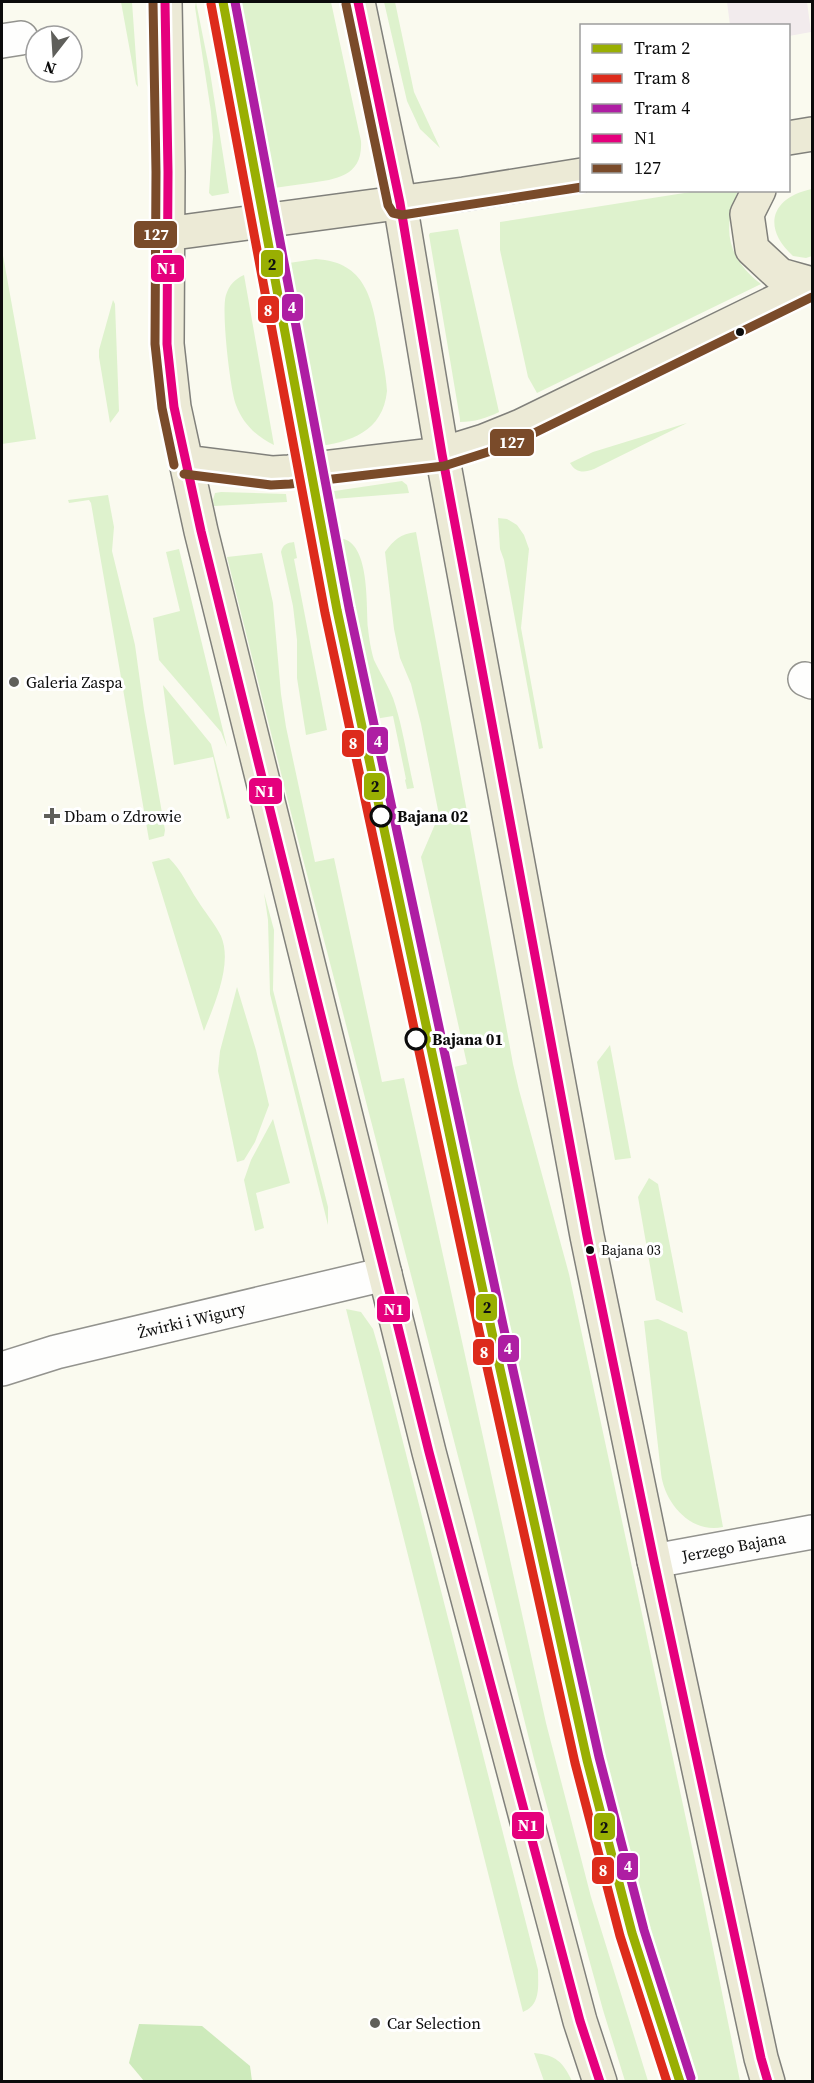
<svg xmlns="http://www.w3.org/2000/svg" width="814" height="2083" font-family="'Source Serif 4',serif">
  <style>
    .industrial { fill: #f2ebed }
    .green { fill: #def2cd }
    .forest { fill: #cdeabb }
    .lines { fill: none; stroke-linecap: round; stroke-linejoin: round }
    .minor-casing { stroke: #93938e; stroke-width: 36 }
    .major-casing { stroke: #80807b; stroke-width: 36 }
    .minor { stroke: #fefefd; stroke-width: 33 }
    .major { stroke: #ecead6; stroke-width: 33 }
    .bus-1-casing { stroke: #fff; stroke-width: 14 }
    .bus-2-casing { stroke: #fff; stroke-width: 14 }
    .bus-1 { stroke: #e5007d; stroke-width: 9 }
    .bus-2 { stroke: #7a4b2a; stroke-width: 9 }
    .tram-1-casing { stroke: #fff; stroke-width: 14 }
    .tram-2-casing { stroke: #fff; stroke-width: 14 }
    .tram-3-casing { stroke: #fff; stroke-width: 14 }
    .tram-1 { stroke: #99af02; stroke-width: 9 }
    .tram-2 { stroke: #dd2b1c; stroke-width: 9 }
    .tram-3 { stroke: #ae1ea3; stroke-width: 9 }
    .bus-dot { fill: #0b0b0b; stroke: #fff; stroke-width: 2 }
    .poi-dot { fill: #5f5f5b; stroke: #fff; stroke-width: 2 }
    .stop-dot { fill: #fff; stroke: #0b0b0b; stroke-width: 3 }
    .labels { text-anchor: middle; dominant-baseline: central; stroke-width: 6; stroke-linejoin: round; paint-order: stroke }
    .bus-label { font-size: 14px; fill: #0b0b0b; stroke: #fff; text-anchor: start }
    .poi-label { font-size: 16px; fill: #0b0b0b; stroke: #fff; text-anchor: start }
    .stop-label { font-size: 16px; font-weight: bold; fill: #0b0b0b; stroke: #fff; text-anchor: start }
    .street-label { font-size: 16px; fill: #0b0b0b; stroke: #fff }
    .line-badge { stroke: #fff; stroke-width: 2 }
    .badge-label { font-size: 16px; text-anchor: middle; font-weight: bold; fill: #fff }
    .pale-badge-label { font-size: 16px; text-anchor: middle; font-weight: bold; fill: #111 }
  </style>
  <rect width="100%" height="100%" fill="#fafaef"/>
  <!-- industrial -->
  <path class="industrial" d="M727,2H807L811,32L789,36L788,26L730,25Z"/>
  <!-- green -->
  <path class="green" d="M121,2H132L138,87L136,84Z
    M196,2L210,72L229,193L212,196L209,193L213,137L211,112L195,7Z
    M232,2H331L361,141C363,176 337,179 310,183C295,185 281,187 267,189Z
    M384,2H395L414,92L440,148L420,129L407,101Z
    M812,189V256L806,258L793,256C761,227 772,197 812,189Z
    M697,191H738C736,197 733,202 732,209C723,241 736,265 761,284L537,393L528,377L500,250V222Z
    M458,229L499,412C487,418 474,422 460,422V419L429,235L430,233Z
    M2,250L36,439L2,444Z
    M316,259C366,262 372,299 379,339C382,357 386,374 387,391C383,432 350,442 315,447L282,264Z
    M244,275L274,445C257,437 243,424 236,405C230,389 221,310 226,295C229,285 235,279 244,275Z
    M113,300L115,304L119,411L110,423L99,357V350Z
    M687,423L594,469C584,473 576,473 570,463L593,452Z
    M402,481L407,485L409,493L321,500V493Z
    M221,492L286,494L287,502L214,506L213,500L215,493Z
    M108,495L114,527L112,551L135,645L144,710L165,830L164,836L149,840L91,503L89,500L69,503L68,500Z
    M498,518L507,519L517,525L524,535L529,549L521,628L543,748L539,749L504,560L500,549Z
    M416,532L513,1064L519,1090L569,1274L698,1875L740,2081H695C658,1969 623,1857 595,1742C552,1566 515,1388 477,1210L479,1209L478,1204H474L445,1069L467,1064L421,857L439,815L421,724L411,684L400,658L394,629L385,552C394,540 400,534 416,532Z
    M344,539C370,547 366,606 368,628C369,638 371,651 374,660C380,673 388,685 393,698C403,727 407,758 414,788L407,789L405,780L406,779L393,716L369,720L334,551L331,550L330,539Z
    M294,542L297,558L294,559L327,730L306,735L297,678V640L293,606L281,552C283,544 287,543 294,542Z
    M179,549L227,747L221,732L159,660L153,618L180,611L166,552Z
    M262,553L273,603L281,694L286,727L315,862L334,858L382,1082L404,1078L546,1723L591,1897L648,2081H625L603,2010L534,1759L473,1514L289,805L227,557Z
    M163,685L211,744L230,818L227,819L213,757L174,765Z
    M169,858C182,871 188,886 198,901C205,912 215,924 221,936C233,964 214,1005 204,1031L152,862Z
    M264,893L274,930L273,990L328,1207V1225L270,994L268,920Z
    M237,987L256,1050L269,1105L255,1142L244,1160L237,1162L218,1071L220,1051Z
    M610,1045L631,1158L615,1160L597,1062Z
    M273,1119L290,1183L256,1193L264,1228L255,1231L244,1180L251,1160Z
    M649,1178L658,1184L683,1313L656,1300L638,1197Z
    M346,1309L361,1312L373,1329L382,1360L538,1970C538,1986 541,2005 523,2012Z
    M658,1319L687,1332L723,1527C690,1534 664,1502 661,1473L644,1321Z
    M534,2053C556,2055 563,2062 572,2081H544Z"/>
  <!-- forest -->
  <path class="forest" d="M139,2024L202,2026L250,2066L252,2081H144L129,2063Z"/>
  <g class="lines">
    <!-- minor casing -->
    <g class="minor-casing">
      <g id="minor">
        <path d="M2,41L21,38"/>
        <path d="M805,679L812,682"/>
        <path id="s1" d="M2,1369L56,1352L385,1274"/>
        <path id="s2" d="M654,1561L812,1532"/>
      </g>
    </g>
    <!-- major casing -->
    <g class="major-casing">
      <path id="major" d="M165,2L168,172L167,344L174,407L201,531L429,1452L580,2021L600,2082
        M358,2L400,203L442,454L587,1236L654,1561L761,2058L768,2082
        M788,138L812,134
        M759,190L747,214L752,249L780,275L812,284
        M166,234L464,194L582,175
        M186,462L273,473L289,472L442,454L484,441L521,426L812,284"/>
    </g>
    <!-- minor -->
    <use href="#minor" class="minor"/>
    <!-- major -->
    <use href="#major" class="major"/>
    <!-- bus-1 casing -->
    <g class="bus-1-casing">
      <path id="bus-1" d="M165,2L168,172L167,344L174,407L201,531L429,1452L580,2021L600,2082
        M358,2L400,203L442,454L587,1236L654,1561L761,2058L768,2082"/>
    </g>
    <!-- bus-2 casing -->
    <g class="bus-2-casing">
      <path id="bus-2" d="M153,2L156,172L155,344L162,408L174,465
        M346,4L388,205L393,213L402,215L582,187
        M184,474L271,485L290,484L444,466L488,452L526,437L812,297"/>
    </g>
    <!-- bus-1 -->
    <use href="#bus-1" class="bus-1"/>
    <!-- bus-2 -->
    <use href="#bus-2" class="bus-2"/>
    <!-- tram-1 casing -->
    <g class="tram-1-casing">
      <path id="tram-1" d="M223,2L337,610L491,1328L587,1760L632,1933L680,2082"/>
    </g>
    <!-- tram-2 casing -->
    <g class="tram-2-casing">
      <path id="tram-2" d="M211,4L325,613L479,1331L575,1763L620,1936L667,2082"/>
    </g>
    <!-- tram-3 casing -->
    <g class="tram-3-casing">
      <path id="tram-3" d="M235,2L349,608L503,1325L599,1757L644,1930L691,2078"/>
    </g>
    <!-- tram-1 -->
    <use href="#tram-1" class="tram-1"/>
    <!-- tram-2 -->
    <use href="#tram-2" class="tram-2"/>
    <!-- tram-3 -->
    <use href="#tram-3" class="tram-3"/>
  </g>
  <!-- markers -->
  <g class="bus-dot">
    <circle cx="740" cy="332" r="5"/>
    <circle cx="590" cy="1250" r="5"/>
  </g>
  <g class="poi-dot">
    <circle cx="14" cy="682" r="6"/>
    <path d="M49 807h6v6h6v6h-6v6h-6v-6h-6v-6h6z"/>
    <circle cx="375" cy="2023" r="6"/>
  </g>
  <g class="stop-dot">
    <circle cx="381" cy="816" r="10"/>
    <circle cx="416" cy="1039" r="10"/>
  </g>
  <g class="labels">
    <!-- bus labels -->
    <g class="bus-label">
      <text x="601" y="1250">Bajana 03</text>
    </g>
    <!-- poi labels -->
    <g class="poi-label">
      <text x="26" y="682">Galeria Zaspa</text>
      <text x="64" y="816">Dbam o Zdrowie</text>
      <text x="387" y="2023">Car Selection</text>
    </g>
    <!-- stop labels -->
    <g class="stop-label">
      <text x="397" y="816">Bajana 02</text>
      <text x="432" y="1039">Bajana 01</text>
    </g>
    <!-- street labels -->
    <g class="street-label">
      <text stroke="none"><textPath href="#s1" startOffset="196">Żwirki i Wigury</textPath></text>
      <text stroke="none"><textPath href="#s2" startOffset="81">Jerzego Bajana</textPath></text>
    </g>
  </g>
  <g class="line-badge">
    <rect x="133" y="220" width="45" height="29" rx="6" fill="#7a4b2a"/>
    <rect x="260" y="249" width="24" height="29" rx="6" fill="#99af02"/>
    <rect x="150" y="254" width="35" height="29" rx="6" fill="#e5007d"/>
    <rect x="281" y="293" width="23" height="29" rx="6" fill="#ae1ea3"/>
    <rect x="257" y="295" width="23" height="29" rx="6" fill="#dd2b1c"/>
    <rect x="489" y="428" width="46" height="29" rx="6" fill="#7a4b2a"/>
    <rect x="366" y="726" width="23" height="29" rx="6" fill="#ae1ea3"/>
    <rect x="341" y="729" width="24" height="29" rx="6" fill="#dd2b1c"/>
    <rect x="363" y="772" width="23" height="29" rx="6" fill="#99af02"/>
    <rect x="248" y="777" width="35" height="28" rx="6" fill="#e5007d"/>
    <rect x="475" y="1293" width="23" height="29" rx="6" fill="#99af02"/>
    <rect x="376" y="1295" width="35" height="28" rx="6" fill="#e5007d"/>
    <rect x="497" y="1334" width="23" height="29" rx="6" fill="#ae1ea3"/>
    <rect x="472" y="1338" width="23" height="28" rx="6" fill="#dd2b1c"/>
    <rect x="511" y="1811" width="34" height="29" rx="6" fill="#e5007d"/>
    <rect x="593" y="1812" width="23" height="29" rx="6" fill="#99af02"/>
    <rect x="616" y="1852" width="23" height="29" rx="6" fill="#ae1ea3"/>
    <rect x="591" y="1856" width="24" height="29" rx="6" fill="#dd2b1c"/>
  </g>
  <g class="badge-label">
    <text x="156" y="240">127</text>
    <text x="167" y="274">N1</text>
    <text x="292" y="313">4</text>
    <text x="268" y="316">8</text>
    <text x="512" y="448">127</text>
    <text x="378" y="747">4</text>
    <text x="353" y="749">8</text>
    <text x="265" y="797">N1</text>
    <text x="394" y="1315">N1</text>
    <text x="508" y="1354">4</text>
    <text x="484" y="1358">8</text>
    <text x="528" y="1831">N1</text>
    <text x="628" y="1872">4</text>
    <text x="603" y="1876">8</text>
  </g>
  <g class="pale-badge-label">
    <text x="272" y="270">2</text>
    <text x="375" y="792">2</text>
    <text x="487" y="1313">2</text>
    <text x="604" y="1833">2</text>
  </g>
  <!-- border -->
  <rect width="814" height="2083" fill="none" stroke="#0b0b0b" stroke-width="6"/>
  <!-- legend -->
  <rect x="580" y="24" width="210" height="168" fill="#ffffff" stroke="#9d9d9d" stroke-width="1.5"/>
  <rect x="592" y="44" width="30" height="9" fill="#99af02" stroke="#9d9d9d" stroke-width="1.5"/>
  <text x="634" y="54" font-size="18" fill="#0b0b0b">Tram 2</text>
  <rect x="592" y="74" width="30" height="9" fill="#dd2b1c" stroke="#9d9d9d" stroke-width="1.5"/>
  <text x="634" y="84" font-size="18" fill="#0b0b0b">Tram 8</text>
  <rect x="592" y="104" width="30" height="9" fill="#ae1ea3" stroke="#9d9d9d" stroke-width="1.5"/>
  <text x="634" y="114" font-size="18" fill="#0b0b0b">Tram 4</text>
  <rect x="592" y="134" width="30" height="9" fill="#e5007d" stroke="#9d9d9d" stroke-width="1.5"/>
  <text x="634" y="144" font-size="18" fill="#0b0b0b">N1</text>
  <rect x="592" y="164" width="30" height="9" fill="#7a4b2a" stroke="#9d9d9d" stroke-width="1.5"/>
  <text x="634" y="174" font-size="18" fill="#0b0b0b">127</text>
  <!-- north arrow -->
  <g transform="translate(54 54) rotate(197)"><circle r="28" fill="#ffffff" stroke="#9d9d9d" stroke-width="1.5"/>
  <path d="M0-4.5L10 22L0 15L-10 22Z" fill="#5f5f5b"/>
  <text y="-9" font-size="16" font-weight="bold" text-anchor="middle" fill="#0b0b0b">N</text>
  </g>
</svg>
